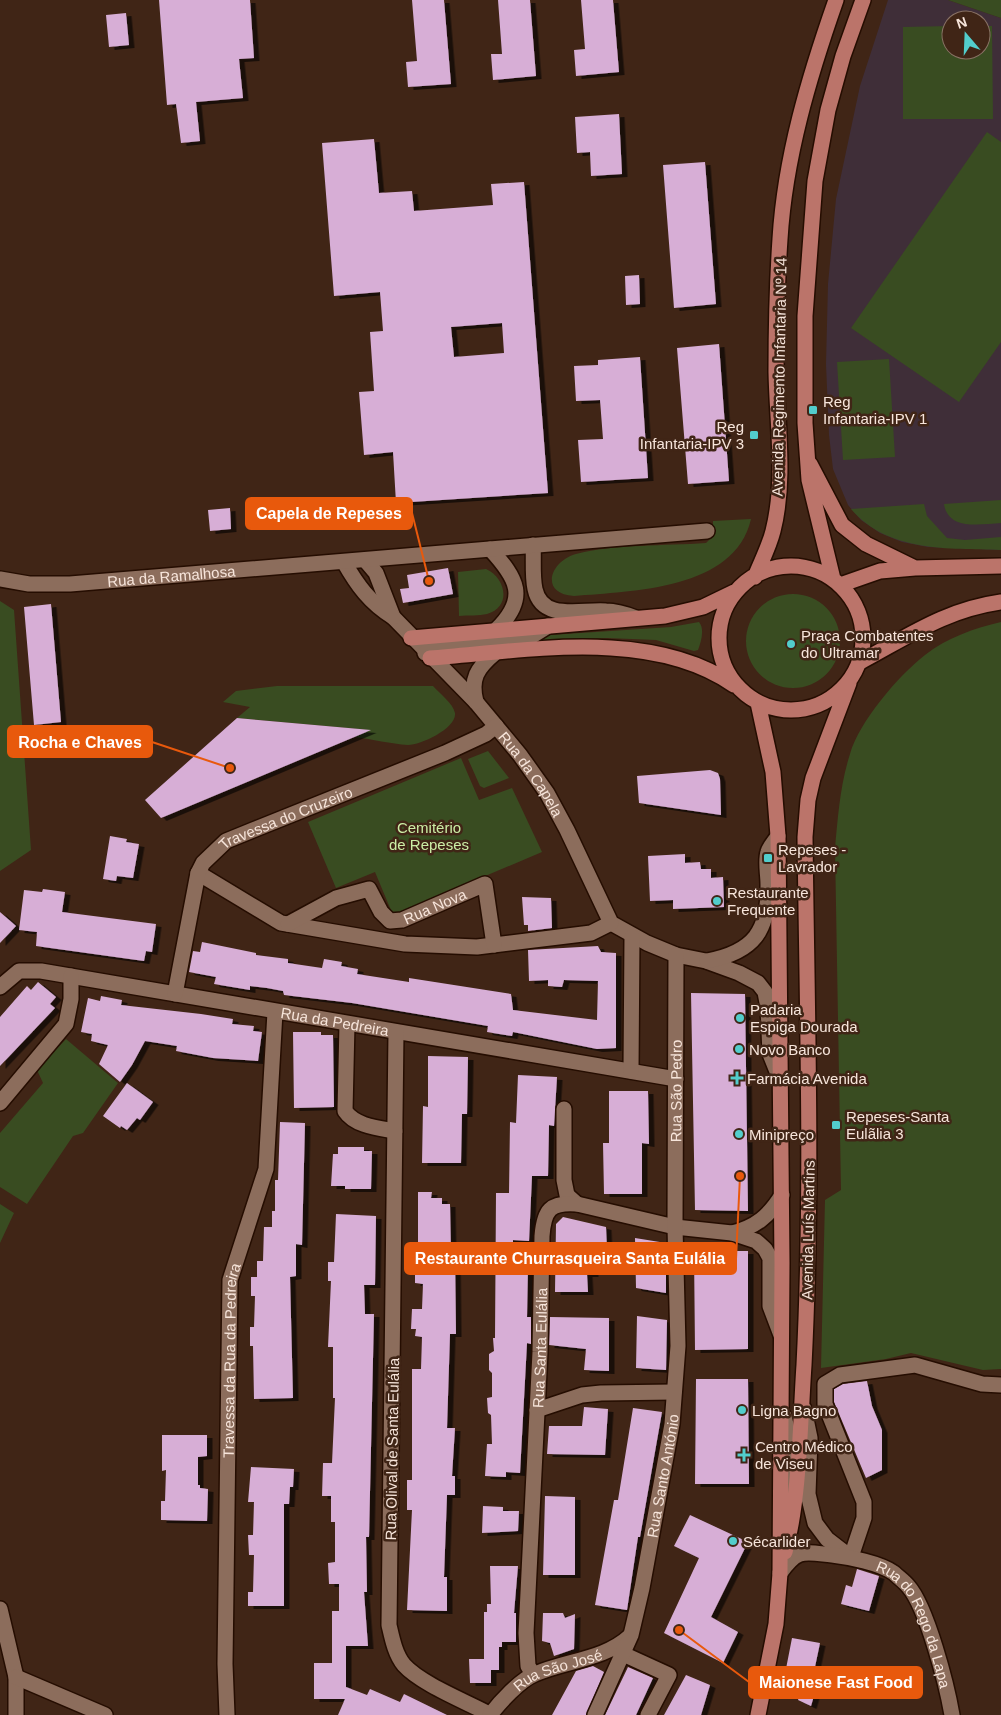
<svg xmlns="http://www.w3.org/2000/svg" width="1001" height="1715" font-family="Helvetica,sans-serif">
  <style>
    .education { fill: #3f2e38; fill-rule: evenodd }
    .green { fill: #394c21 }
    .building { fill: #d7aed6; fill-rule: evenodd; filter: url(#shadow) }
    .lines { fill: none; stroke-linecap: round; stroke-linejoin: round }
    .minor-casing { stroke: #250d01; stroke-width: 18 }
    .major-casing { stroke: #250d01; stroke-width: 18 }
    .minor { stroke: #8c6d5c; stroke-width: 15 }
    .major { stroke: #bb746a; stroke-width: 15 }
    .poi-dot { fill: #52cdcc; stroke: #402516; stroke-width: 2 }
    .labels { text-anchor: middle; dominant-baseline: central; stroke-width: 5; stroke-linejoin: round; paint-order: stroke }
    .street-label { font-size: 15px; fill: #f7e5db; stroke: #402516 }
    .poi-label { font-size: 15px; fill: #f7e5db; stroke: #402516; text-anchor: start }
    .park-label { font-size: 15px; fill: #cbeda5; stroke: #402516 }
    .leader { fill: none; stroke: #e8590c; stroke-width: 2 }
    .callout-dot { fill: #e8590c; stroke: #402516; stroke-width: 2 }
    .callout { fill: #e8590c; stroke: #e8590c; stroke-width: 2 }
    .callout-label { font-size: 16px; text-anchor: middle; font-weight: bold; fill: #fff }
  </style>
  <defs>
    <filter id="shadow"><feDropShadow dx="5.5" dy="3" stdDeviation="0" flood-color="#0009"/></filter>
  </defs>
  <rect width="100%" height="100%" fill="#402516"/>
  <!-- education -->
  <path class="education" d="M888,0H948L1001,18V550L928,547L902,542L880,533L861,520L848,505L833,469L829,435L826,364L828,284L836,199L860,86ZM951,20H981V50H951Z"/>
  <!-- green -->
  <path class="green" d="M948,0H1001V18Z
    M951,26V50H981V26H992L993,119H903V27Z
    M987,132L1001,142V342L959,402L851,328Z
    M889,359L895,457L843,460L837,362Z
    M1001,500V523C981,524 948,531 944,504Z
    M924,504L927,516L947,538L965,540L1001,537V550C948,548 889,553 851,509Z
    M751,519C735,590 632,591 574,596C539,594 550,561 576,554C614,544 666,546 706,543L713,536V521Z
    M486,569C506,578 512,607 487,614C479,616 468,615 459,616L458,572Z
    M746 641a47 47 0 1 1 94 0a47 47 0 1 1-94 0Z
    M0,601L14,610L31,850L0,871Z
    M699,622C705,629 701,642 698,650L694,651L656,640L607,638L540,641L550,635L671,627Z
    M1001,622V1369L983,1370L911,1353L886,1359L821,1368L825,1200L841,1190L835,848C838,817 840,785 850,754C859,722 898,676 925,655C946,638 975,628 1001,622Z
    M277,686H433C439,693 453,703 455,713C457,728 421,745 408,745C391,744 372,739 355,737L369,730L237,718L250,707L223,702L236,691Z
    M488,751L509,778L484,788L480,786L468,759Z
    M461,758L479,800L512,788L542,852L393,915L375,872L336,888L308,822Z
    M66,1039L118,1083L83,1133L73,1136L27,1204L0,1187V1133L43,1083L37,1070Z
    M0,1204L14,1213L0,1243Z"/>
  <!-- building -->
  <path class="building" d="M159,0H250L254,58L239,59L243,98L196,102L200,141L181,143L176,104L167,105Z
    M412,0H444L451,84L408,87L406,62L417,61Z
    M498,0H530L536,76L493,80L491,54H502Z
    M581,0H613L619,72L576,76L574,50L585,49Z
    M126,13L129,45L109,47L106,15Z
    M619,114L622,174L591,176L590,152L577,153L575,117Z
    M374,139L379,193L412,191L414,211L493,205L491,184L524,182L548,493L396,503L393,452L364,455L359,392L374,391L370,332L383,331L380,292L334,296L322,143ZM502,323L504,353L454,357L451,327Z
    M705,162L716,304L674,308L663,165Z
    M639,275L640,304L626,305L625,276Z
    M719,344L729,481L688,484L677,348Z
    M640,357L648,478L581,482L578,440L603,439L600,400L576,401L574,366L598,365V360Z
    M230,508L231,529L210,531L208,510Z
    M448,568L453,594L403,603L400,589L409,588L407,575Z
    M51,604L61,722L34,725L24,607Z
    M237,718L371,730L161,818L145,800Z
    M710,770L718,773L720,779L721,815L639,803L637,776Z
    M110,836L127,839L126,842L139,844L133,878L117,876L116,881L103,879Z
    M685,854V863L700,862L701,869H711V878L723,877L724,907L673,909V900L650,901L648,856Z
    M43,889L65,892L62,912L156,924L152,952L146,951L144,961L36,946L37,932L19,930L24,890L42,892Z
    M522,897L551,898L552,928L528,931V925H524Z
    M0,912L16,926L0,943Z
    M202,942L256,953V955L288,959V963L322,968L324,959L342,962L341,966L358,969L357,974L409,982V978L511,994L513,1010L597,1020L598,981L564,980L562,987L548,986V980L529,981L528,950L598,946L601,952L616,953V1048L597,1049L513,1032L512,1036L487,1032L488,1026L352,1003L284,995L283,991L267,988L250,986V990L214,984L216,977L189,972L193,951L200,952Z
    M38,982L56,997L50,1004L55,1008L0,1066V1017L27,986L31,990Z
    M691,993L745,994L748,1211L695,1210Z
    M101,996L122,1000L121,1005L201,1014L233,1019L232,1024L254,1026L253,1031L262,1032L258,1061L213,1058L176,1051L177,1046L145,1041L132,1065L120,1082L99,1064L108,1045L91,1041L92,1034L81,1032L88,998L100,1001Z
    M293,1032H321V1035H333L334,1107L294,1108Z
    M428,1056L468,1057L467,1114H462L461,1163H422L423,1106L428,1107Z
    M518,1075L557,1077L554,1126L549,1125L548,1176H532L529,1241L513,1240V1266H528L527,1317H531V1344L527,1343L520,1473L506,1472V1477L485,1476L487,1444H492L491,1415L488,1413L487,1398L492,1397V1373L489,1370V1354L494,1351L493,1338H495L496,1193H509L510,1122L516,1123Z
    M127,1083L153,1102L140,1120L137,1118L127,1130L121,1126L120,1128L103,1116Z
    M609,1091H648L649,1144L642,1143V1194H604L603,1143H609Z
    M280,1122L305,1123L302,1245L296,1244V1276L290,1277L293,1398L254,1399L253,1346H250V1327H254L255,1296H251V1277H257V1261H263L264,1227H272V1211H275V1180H278Z
    M338,1147H364V1151H372L371,1189H345V1186H331L333,1154H338Z
    M418,1192H432L431,1198H442V1204H450L451,1254H455L456,1334H450L447,1428H455L452,1476H455V1495H447L444,1577H447V1611L407,1610L412,1510H407V1480H412V1369H421L422,1337L415,1336L416,1329H411L412,1309H422L423,1284L415,1283V1257H418Z
    M336,1214L376,1216L375,1285H364L365,1314H374L369,1537H366L367,1592H364L368,1646H346V1687L367,1695L370,1689L400,1702L404,1694L447,1715H338L345,1699H314V1663H332V1611H339V1584H329L328,1563L335,1562V1522H331V1496H322L323,1463H332L335,1398H333V1347H328L331,1281H328V1262H334Z
    M563,1217L606,1227L607,1250L591,1251L593,1274H587L588,1292H555L556,1224Z
    M635,1238L666,1243V1293L636,1288Z
    M694,1251H748V1349L695,1350Z
    M637,1316L667,1320L666,1370L636,1368Z
    M550,1317L609,1318V1371L584,1370L586,1349L549,1345Z
    M696,1379H748L749,1484H695Z
    M867,1381L872,1406L882,1430V1470L866,1478L834,1402V1389L843,1384Z
    M584,1407L608,1409L605,1455L547,1454L549,1426H582Z
    M633,1408L662,1412L640,1537H638L627,1610L595,1605L614,1500H618Z
    M162,1435H207V1456L198,1457V1485H200V1488L208,1489L207,1521L161,1520V1501H165L166,1470L162,1471Z
    M251,1467L294,1469L293,1487H290L289,1504H284V1606H248V1592H253L254,1555H249L248,1535H253L254,1502H248Z
    M545,1496L575,1497V1575H543Z
    M483,1506L503,1507V1511H519L518,1531L482,1533Z
    M690,1515L748,1542L711,1617L738,1632L723,1663L664,1633L699,1558L674,1546Z
    M490,1566H518L514,1613H516V1642H502V1647H499V1670H491V1683H470L469,1659H484V1612H487V1604H491Z
    M857,1569L879,1576L869,1611L841,1604L846,1585L852,1587Z
    M543,1613H563L565,1618L575,1614L574,1649L554,1656L550,1643L542,1641Z
    M792,1638L820,1643L812,1681L818,1682L811,1706L798,1700L804,1683L784,1679Z
    M593,1666L604,1672L586,1715H552L576,1671Z
    M628,1667L653,1678L636,1715H605Z
    M686,1675L710,1685L701,1715H664Z"/>
  <g class="lines">
    <!-- minor casing -->
    <g class="minor-casing">
      <g id="minor">
        <path d="M533,545C534,559 532,575 535,589C542,622 581,609 606,611C617,611 626,614 636,618"/>
        <path d="M490,549C517,578 529,598 496,630"/>
        <path id="s1" d="M365,560L376,573L393,617L476,702L520,755L547,793L567,830L611,923L647,943L676,955L706,961L739,973L758,983L765,992L768,1008L770,1054L780,1079"/>
        <path d="M344,562C357,585 370,603 393,617"/>
        <path id="s2" d="M0,579L29,584H70L707,531"/>
        <path d="M425,653L433,647L527,639L548,626"/>
        <path d="M476,702C470,679 477,668 495,653"/>
        <path d="M198,873L281,923L405,944L477,947L591,933L611,923"/>
        <path id="s3" d="M288,924L336,898L369,889L381,912L390,921L402,920L485,884L494,945"/>
        <path d="M707,961C754,952 769,931 768,884C768,874 765,861 768,852C769,847 775,841 778,836"/>
        <path id="s4" d="M0,987L19,971H41L676,1079"/>
        <path id="s5" d="M175,994L198,873L203,863L226,841L253,830L445,753L486,734L496,726"/>
        <path d="M347,1024L345,1111C355,1126 378,1128 395,1131"/>
        <path d="M396,1032L389,1625C392,1638 395,1654 404,1665C421,1684 467,1702 491,1715"/>
        <path d="M631,1071L632,937"/>
        <path d="M0,1103L66,1024L71,999V976"/>
        <path d="M564,1109V1180L567,1195L577,1204"/>
        <path d="M732,1233C756,1227 769,1216 782,1195"/>
        <path d="M804,1409L810,1438L808,1494L815,1523L827,1539L849,1556"/>
        <path d="M537,1410L582,1395L601,1393L674,1392"/>
        <path d="M784,1416L790,1443L788,1503"/>
        <path d="M851,1557L864,1518V1502L825,1404V1384L840,1375L915,1365L982,1384L1001,1385"/>
        <path id="s6" d="M780,1573C798,1548 803,1552 832,1555C849,1557 880,1563 894,1573C898,1577 904,1581 908,1586C927,1607 947,1686 952,1715"/>
        <path d="M0,1609L16,1677V1715"/>
        <path d="M623,1654L669,1675L648,1715"/>
        <path id="s7" d="M533,1674L528,1666L526,1633L540,1352L542,1236C544,1210 550,1202 577,1204L675,1227L732,1233L756,1241L765,1249L770,1258V1306L781,1335"/>
        <path d="M16,1677L105,1715"/>
        <path id="s8" d="M227,1715L225,1664L230,1280L266,1169L275,1012"/>
        <path id="s9" d="M490,1715C500,1702 520,1680 535,1674C567,1660 604,1660 630,1636"/>
        <path id="s10" d="M595,1715L631,1635L642,1588L672,1424L678,1346L675,1227L676,955"/>
      </g>
    </g>
    <!-- major casing -->
    <g class="major-casing">
      <path id="major" d="M810,464L842,525L866,544L915,568
        M719 638a72 72 0 1 1 144 0a72 72 0 1 1-144 0Z
        M755,577C761,562 769,547 773,531C786,480 777,424 776,372C776,328 777,283 780,239C785,157 809,77 836,0
        M833,579L809,480L805,423V316L815,181L828,110L843,56L863,0
        M840,585L880,571L915,568L1001,566
        M411,638L665,616L703,607L734,592
        M430,658C525,651 651,627 734,685
        M860,662C909,636 945,610 1001,602
        M758,703L773,772L778,836L782,1263L780,1573L776,1624L758,1715
        M785,1552C800,1497 800,1423 804,1365C813,1189 807,1013 805,837L808,800L813,778L849,683"/>
    </g>
    <!-- minor -->
    <use href="#minor" class="minor"/>
    <!-- major -->
    <use href="#major" class="major"/>
  </g>
  <!-- markers -->
  <g class="poi-dot">
    <rect x="808" y="405" width="10" height="10" rx="2.5"/>
    <rect x="749" y="430" width="10" height="10" rx="2.5"/>
    <circle cx="791" cy="644" r="5"/>
    <rect x="763" y="853" width="10" height="10" rx="2.5"/>
    <circle cx="717" cy="901" r="5"/>
    <circle cx="740" cy="1018" r="5"/>
    <circle cx="739" cy="1049" r="5"/>
    <path d="M734.5 1070.5h5v5h5v5h-5v5h-5v-5h-5v-5h5z"/>
    <rect x="831" y="1120" width="10" height="10" rx="2.5"/>
    <circle cx="739" cy="1134" r="5"/>
    <circle cx="742" cy="1410" r="5"/>
    <path d="M741.5 1447.5h5v5h5v5h-5v5h-5v-5h-5v-5h5z"/>
    <circle cx="733" cy="1541" r="5"/>
  </g>
  <g class="labels">
    <!-- street labels -->
    <g class="street-label">
      <text transform="translate(779 377) rotate(-89)">Avenida Regimento Infantaria Nº 14</text>
      <text stroke="none"><textPath href="#s2" startOffset="172">Rua da Ramalhosa</textPath></text>
      <text stroke="none"><textPath href="#s1" startOffset="274">Rua da Capela</textPath></text>
      <text stroke="none"><textPath href="#s5" startOffset="230">Travessa do Cruzeiro</textPath></text>
      <text stroke="none"><textPath href="#s3" startOffset="175">Rua Nova</textPath></text>
      <text stroke="none"><textPath href="#s4" startOffset="345">Rua da Pedreira</textPath></text>
      <text stroke="none"><textPath href="#s10" startOffset="636">Rua São Pedro</textPath></text>
      <text transform="translate(808 1230) rotate(-89)">Avenida Luís Martins</text>
      <text stroke="none"><textPath href="#s7" startOffset="328">Rua Santa Eulália</textPath></text>
      <text stroke="none"><textPath href="#s8" startOffset="355">Travessa da Rua da Pedreira</textPath></text>
      <text transform="translate(392 1449) rotate(-89)">Rua Olival de Santa Eulália</text>
      <text stroke="none"><textPath href="#s10" startOffset="250">Rua Santo António</textPath></text>
      <text stroke="none"><textPath href="#s6" startOffset="180">Rua do Rego da Lapa</textPath></text>
      <text stroke="none"><textPath href="#s9" startOffset="84">Rua São José</textPath></text>
    </g>
    <!-- poi labels -->
    <g class="poi-label">
      <text x="823" y="401">Reg<tspan x="823" dy="17">Infantaria-IPV 1</tspan></text>
      <text x="744" y="426" text-anchor="end">Reg<tspan x="744" dy="17">Infantaria-IPV 3</tspan></text>
      <text x="801" y="635">Praça Combatentes<tspan x="801" dy="17">do Ultramar</tspan></text>
      <text x="778" y="849">Repeses -<tspan x="778" dy="17">Lavrador</tspan></text>
      <text x="727" y="892">Restaurante<tspan x="727" dy="17">Frequente</tspan></text>
      <text x="750" y="1009">Padaria<tspan x="750" dy="17">Espiga Dourada</tspan></text>
      <text x="749" y="1049">Novo Banco</text>
      <text x="747" y="1078">Farmácia Avenida</text>
      <text x="846" y="1116">Repeses-Santa<tspan x="846" dy="17">Eulãlia 3</tspan></text>
      <text x="749" y="1134">Minipreço</text>
      <text x="752" y="1410">Ligna Bagno</text>
      <text x="755" y="1446">Centro Médico<tspan x="755" dy="17">de Viseu</tspan></text>
      <text x="743" y="1541">Sécarlider</text>
    </g>
    <!-- park labels -->
    <g class="park-label">
      <text x="429" y="827">Cemitério<tspan x="429" dy="17">de Repeses</tspan></text>
    </g>
  </g>
  <!-- callouts -->
  <path class="leader" d="M429 581L412 513M230 768L152 742M740 1176L736 1259M679 1630L749 1682"/>
  <g class="callout-dot">
    <circle cx="429" cy="581" r="5"/>
    <circle cx="230" cy="768" r="5"/>
    <circle cx="740" cy="1176" r="5"/>
    <circle cx="679" cy="1630" r="5"/>
  </g>
  <g class="callout">
    <rect x="246" y="498" width="166" height="31" rx="5"/>
    <rect x="8" y="726" width="144" height="31" rx="5"/>
    <rect x="405" y="1243" width="331" height="31" rx="5"/>
    <rect x="749" y="1667" width="173" height="31" rx="5"/>
  </g>
  <g class="callout-label">
    <text x="329" y="519">Capela de Repeses</text>
    <text x="80" y="748">Rocha e Chaves</text>
    <text x="570" y="1264">Restaurante Churrasqueira Santa Eulália</text>
    <text x="836" y="1688">Maionese Fast Food</text>
  </g>
  <!-- north arrow -->
  <g transform="translate(966 35) rotate(341)"><circle r="24" fill="#402516" stroke="#897265"/>
  <path d="M0-4L9 19L0 12L-9 19Z" fill="#52cdcc"/>
  <text y="-8" font-size="14" font-weight="bold" text-anchor="middle" fill="#f7e5db">N</text>
  </g>
</svg>
